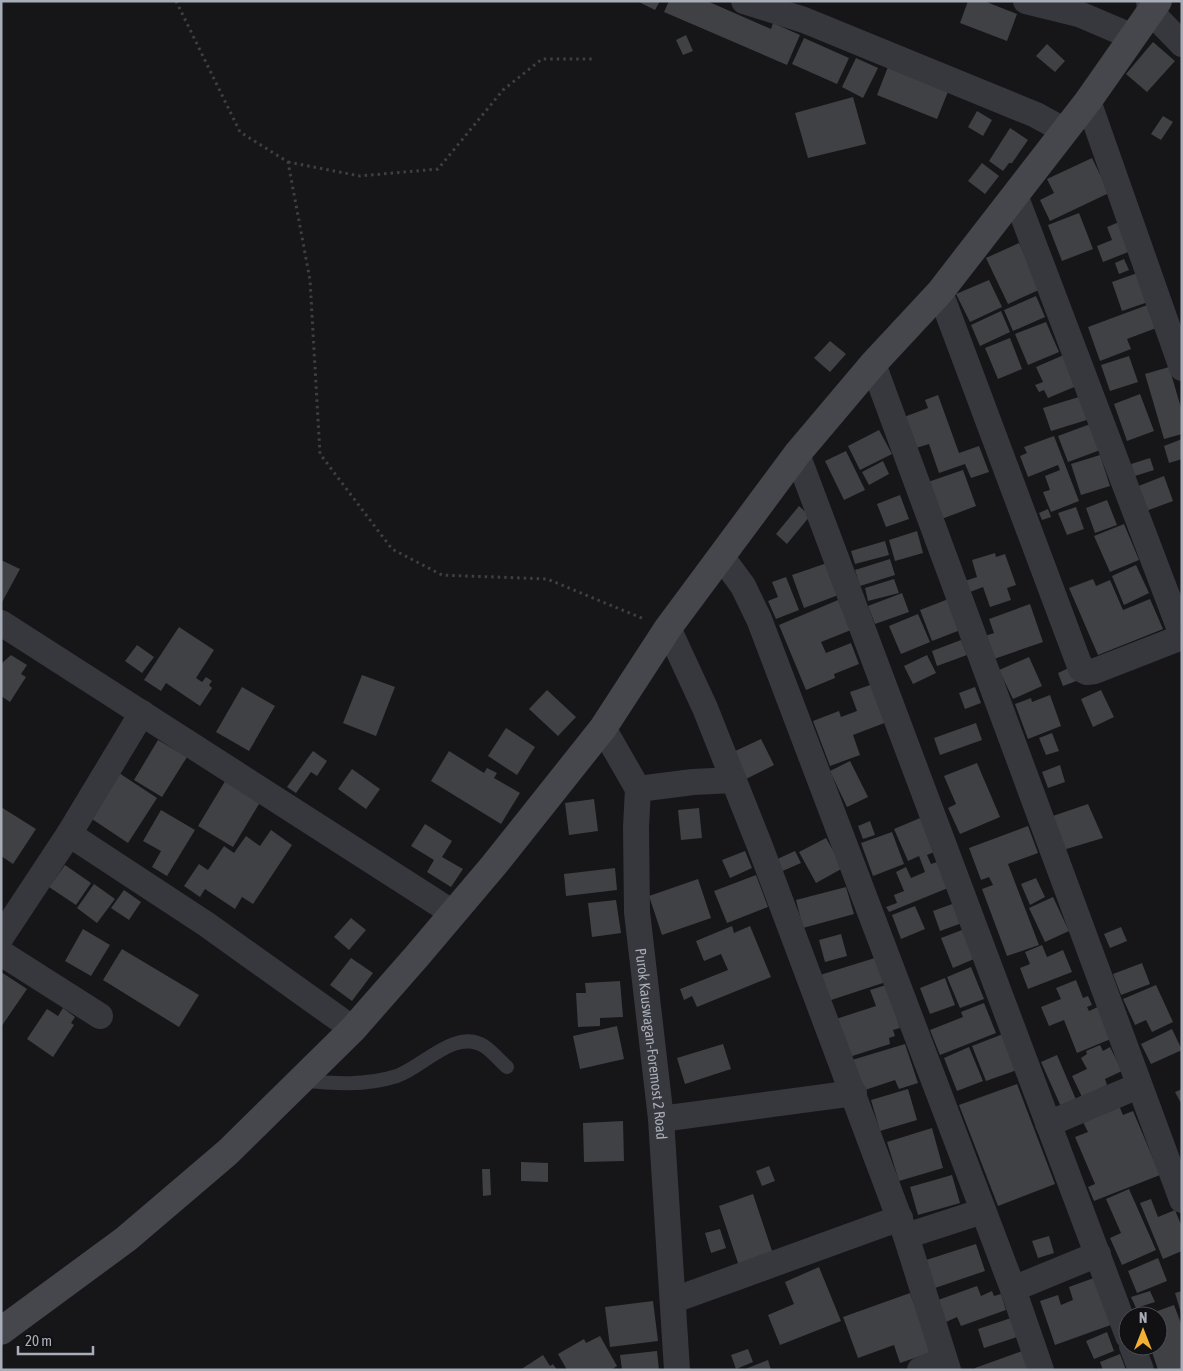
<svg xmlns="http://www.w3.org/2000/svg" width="1183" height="1371" font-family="'Asap Condensed',sans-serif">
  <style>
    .building { fill: #404145 }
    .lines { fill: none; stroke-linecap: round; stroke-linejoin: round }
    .path { stroke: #3d3f44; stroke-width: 3; stroke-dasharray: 2.5 4; stroke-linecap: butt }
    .lane { stroke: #37383d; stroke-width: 14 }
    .street { stroke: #37383d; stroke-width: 26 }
    .secondary { stroke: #45474d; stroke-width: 28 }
    .labels { text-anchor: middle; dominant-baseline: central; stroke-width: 4; stroke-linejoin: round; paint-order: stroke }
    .street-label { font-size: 15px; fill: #a8adb8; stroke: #111113 }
  </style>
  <rect width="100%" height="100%" fill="#161618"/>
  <!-- building -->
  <path class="building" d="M637,1H660L655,10Z
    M669,1H707L771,29L773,23L800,35L787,65L664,12Z
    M968,1H984L1017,14L1007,41L960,23Z
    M686,35L693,51L683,55L676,40Z
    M804,38L849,58L837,84L792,64Z
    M1153,42L1175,61L1147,92L1126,74Z
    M1047,44L1065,61L1055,72L1036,56Z
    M856,58L878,68L863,98L842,87Z
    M891,59L951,84L937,119L877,95Z
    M853,97L866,144L808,158L795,113Z
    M977,111L992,120L983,136L968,127Z
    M1163,116L1173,122L1161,140L1151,134Z
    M1010,128L1028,140L1012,163H1009L1003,171L989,161Z
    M1092,158L1109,193L1050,221L1040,200L1054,193L1047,179Z
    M982,163L999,176L985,194L968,181Z
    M1079,213L1093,249L1062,261L1048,225Z
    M1124,220L1136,249L1103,262L1097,246L1112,240L1107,227Z
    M1019,243L1041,289L1008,304L986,258Z
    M1124,259L1129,270L1119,274L1115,263Z
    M1143,271L1154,300L1122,311L1112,282Z
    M989,280L1002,307L970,322L956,294Z
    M1036,296L1045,317L1013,331L1004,310Z
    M1150,304L1159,327L1127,339L1131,349L1100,361L1088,327Z
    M1001,311L1010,332L980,346L971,325Z
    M1046,322L1059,352L1028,365L1015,334Z
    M1010,338L1022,369L998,379L985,348Z
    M830,341L846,354L830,372L814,358Z
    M1066,354L1079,385L1048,398L1044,390L1039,392L1035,385L1043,382L1036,367Z
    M1129,356L1138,382L1110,391L1101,365Z
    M1169,367L1182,411V434L1164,439L1145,374Z
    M1140,394L1154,431L1127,441L1114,404Z
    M938,395L959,453L979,446L989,472L971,478L965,464L939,473L929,444L916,448L904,417L928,408L925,400Z
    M1082,396L1090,419L1051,431L1043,408Z
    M1093,423L1103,449L1068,462L1058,436Z
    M879,430L892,454L860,470L848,446Z
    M1054,436L1079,501L1051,512L1043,492L1050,490L1045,476L1060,470L1058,465L1028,477L1020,456L1027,453L1024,447Z
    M1182,439V459L1169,463L1164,446Z
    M846,451L865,490L844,500L825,461Z
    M1100,455L1110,486L1081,495L1071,464Z
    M1150,458L1154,470L1135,476L1131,464Z
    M883,461L889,474L869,485L862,472Z
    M963,470L976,506L939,520L925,483Z
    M1164,476L1173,501L1146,511L1136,487Z
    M900,495L909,519L886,527L877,504Z
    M1107,500L1117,525L1095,533L1086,508Z
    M799,506L810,516L787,544L776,534Z
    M1076,507L1084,529L1067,535L1058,513Z
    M1048,509L1051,517L1042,520L1039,513Z
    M1124,524L1139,560L1110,572L1094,536Z
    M917,531L923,553L895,561L889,540Z
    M885,541L889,555L855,564L851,551Z
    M995,553L996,557L1005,554L1016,585L1007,588L1011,600L990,607L983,587L970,592L965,581L977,577L972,560Z
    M890,559L895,575L860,586L855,570Z
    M1,560L20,569L1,604Z
    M830,562L841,594L804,608L792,575Z
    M1136,565L1149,593L1124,605L1112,576Z
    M786,577L799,610L776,619L768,601L778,597L772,582Z
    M894,579L899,593L868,601L865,588Z
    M1093,579L1096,586L1110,580L1123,610L1150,599L1163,629L1098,655L1069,588Z
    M902,593L909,612L875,624L868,606Z
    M951,598L963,629L932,641L920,610Z
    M838,600L851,630L821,642L826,653L851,643L859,664L834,674L835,678L806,690L779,625Z
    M1030,604L1043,642L994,659L985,636L994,633L989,619Z
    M918,614L930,642L901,654L889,626Z
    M179,627L214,650L196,678L202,682L206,677L212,681L209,685L212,688L200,706L166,683L161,691L144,680Z
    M961,640L967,655L937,666L932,651Z
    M137,645L154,657L142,673L125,661Z
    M11,655L27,665L21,674L26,677L10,702L1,696V664Z
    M927,655L936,673L913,684L904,666Z
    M1029,657L1042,686L1013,699L999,670Z
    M1073,666L1079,680L1063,686L1058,673Z
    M362,675L395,687L376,736L343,723Z
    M873,684L887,722L853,735L860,755L830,766L813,721L839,711L841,717L857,711L850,692Z
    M242,687L275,706L249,751L216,732Z
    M975,687L981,703L965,709L959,693Z
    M547,690L576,717L558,736L529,709Z
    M1101,690L1114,717L1093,727L1081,699Z
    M1050,695L1061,726L1028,739L1015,704L1031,698L1032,702Z
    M976,723L982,740L940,755L934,738Z
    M506,728L535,747L517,775L488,756Z
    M1052,733L1059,751L1046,755L1039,738Z
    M761,739L774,765L744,780L731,753Z
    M158,740L187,757L162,797L134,780Z
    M313,751L327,761L317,776L311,772L296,793L287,787Z
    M449,751L484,773L487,768L497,773L494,778L520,793L501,824L431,781Z
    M850,761L868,797L847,807L830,771Z
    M977,763L1000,817L960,834L948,808L956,804L944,776Z
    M1060,765L1065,782L1048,788L1042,772Z
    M352,769L380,789L366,809L338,789Z
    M116,771L157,798L128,843L86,815Z
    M227,778L262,799L233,847L198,826Z
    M594,799L598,831L569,835L565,803Z
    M1088,804L1103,838L1063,850L1050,817Z
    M1,807L36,829L13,864L1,856Z
    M699,808L702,838L681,840L678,810Z
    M161,810L195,830L167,876L152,867L161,851L143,841Z
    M925,816L939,850L927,855L931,864L937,862L948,888L889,912L886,907L897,903L894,895L904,891L896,872L906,867L911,878L925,872L919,856L908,861L894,829Z
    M870,821L875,835L863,839L858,826Z
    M425,824L452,841L442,857L463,869L451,887L427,872L434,860L411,846Z
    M1028,826L1038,853L1008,864L1039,945L1007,956L982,889L993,885L989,877L981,880L969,848Z
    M271,830L292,845L253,904L242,897L235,909L205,889L200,897L184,886L199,864L208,870L224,846L234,853L246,836L260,846Z
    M892,832L904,864L873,876L861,843Z
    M826,838L843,868L816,883L799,852Z
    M745,851L752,868L730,878L722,860Z
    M795,851L801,863L778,873L773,861Z
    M65,865L91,883L76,905L49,887Z
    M615,868L617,890L566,896L564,874Z
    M756,875L768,907L727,923L714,891Z
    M1036,878L1045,897L1030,905L1021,884Z
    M698,879L711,918L662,935L649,896Z
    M94,884L115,899L97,923L77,908Z
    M846,887L854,914L803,928L796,900Z
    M124,890L141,902L129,920L111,908Z
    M1053,897L1069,931L1045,942L1029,908Z
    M616,900L621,933L592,937L588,903Z
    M955,903L962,923L940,931L933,911Z
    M915,906L925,929L901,939L892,915Z
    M351,918L366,930L349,950L334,937Z
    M732,926L734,933L750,926L771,977L697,1007L692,996L684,1000L680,989L728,970L721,954L704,961L696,941Z
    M1121,927L1127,941L1110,948L1104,934Z
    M83,929L110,945L91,976L65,961Z
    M962,930L974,959L953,968L941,938Z
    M841,934L847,956L825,962L819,940Z
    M1042,945L1047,957L1063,950L1072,972L1028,989L1020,968L1030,964L1025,952Z
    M122,949L199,995L179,1027L103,980Z
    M878,957L886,982L828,1001L820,975Z
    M351,958L373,973L352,1001L330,985Z
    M1142,963L1150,984L1121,995L1113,974Z
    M971,967L984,999L960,1008L947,977Z
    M1,972L27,989L1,1027Z
    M945,978L955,1005L930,1014L920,988Z
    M1076,980L1083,998L1088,996L1092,1005L1087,1007L1089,1011L1100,1006L1113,1038L1077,1053L1064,1020L1049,1026L1041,1007L1061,999L1056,988Z
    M620,981L623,1017L600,1018V1026L578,1027L576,993H586L585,983Z
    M886,985L900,1028L893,1030L895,1036L889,1038L890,1044L849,1057L836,1019L876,1006L870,990Z
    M1156,985L1173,1022L1152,1032L1146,1020L1135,1025L1123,999Z
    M984,1003L996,1033L940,1055L930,1030L963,1017L961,1012Z
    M63,1008L75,1017L71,1023L74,1025L53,1057L27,1039L47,1009L58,1016Z
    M617,1026L624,1059L580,1069L573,1036Z
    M1172,1029L1182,1050L1151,1064L1141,1044Z
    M1003,1034L1017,1070L986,1081L972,1046Z
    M723,1044L731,1069L685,1084L677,1058Z
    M905,1044L918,1083L899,1089L895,1080L862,1091L852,1060Z
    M1100,1045L1103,1051L1110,1047L1122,1071L1105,1079L1107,1085L1082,1097L1072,1076L1087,1069L1081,1058L1087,1054L1086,1051Z
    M969,1047L983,1081L957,1091L944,1058Z
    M1057,1055L1077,1102L1062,1109L1041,1062Z
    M1017,1084L1055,1184L998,1206L959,1105Z
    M908,1089L917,1120L880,1131L871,1100Z
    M1182,1089V1105L1175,1092Z
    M1118,1103L1123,1115L1133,1111L1160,1175L1094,1201L1088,1187L1095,1184L1075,1137L1088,1132L1081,1118Z
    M623,1121L624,1161L584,1162L583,1123Z
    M932,1128L943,1168L899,1181L887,1142Z
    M521,1162L548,1163V1182L521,1181Z
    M769,1166L775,1181L762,1186L756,1171Z
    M482,1169H490L491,1195L483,1196Z
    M952,1175L960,1203L918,1215L910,1187Z
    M1129,1189L1156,1250L1122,1265L1110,1238L1121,1233L1106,1199Z
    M753,1194L773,1254L739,1266L719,1206Z
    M1151,1199L1158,1217L1175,1210L1182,1227V1251L1163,1259L1140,1203Z
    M720,1229L726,1248L711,1253L705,1233Z
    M1049,1236L1054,1253L1038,1258L1032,1241Z
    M976,1244L985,1271L932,1289L923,1261Z
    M1158,1258L1167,1281L1137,1293L1128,1271Z
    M819,1267L841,1321L780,1345L768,1315L794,1304L785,1282Z
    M1102,1275L1119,1322L1055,1345L1040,1301L1058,1295L1061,1305L1073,1300L1069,1287Z
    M977,1286L981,1296L992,1291L994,1296L1001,1294L1006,1310L961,1326L957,1317L946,1322L938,1300Z
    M1150,1291L1155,1302L1136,1308L1131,1297Z
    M1182,1291V1313H1181L1175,1293Z
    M910,1293L932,1352L900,1363L894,1345L858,1358L843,1317Z
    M653,1301L658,1341L610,1347L605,1307Z
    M1174,1305L1182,1326V1370H1158L1150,1346H1158V1316H1144Z
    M1011,1318L1017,1337L984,1348L978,1329Z
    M1107,1332L1114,1351L1094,1359L1086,1341Z
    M600,1336L617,1366L611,1370H567L558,1354L584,1339L586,1343Z
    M748,1349L753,1362L736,1369L731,1355Z
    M1025,1350L1032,1370H975V1368Z
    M657,1351L659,1370H622L620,1355Z
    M1120,1354L1126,1370H1103L1100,1362Z
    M543,1355L550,1366L553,1364L557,1370H520Z
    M768,1360L771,1370H743Z"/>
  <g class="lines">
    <!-- path -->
    <path class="path" d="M176,1L240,132L288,162L310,280L320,454L392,549L442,575L547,579L644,619
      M288,162L360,176L438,169L503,90L542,59H594"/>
    <!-- lane -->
    <path class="lane" d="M301,1080C334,1084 365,1086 397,1076C423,1067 455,1028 484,1046C493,1052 500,1061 507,1067"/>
    <!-- street -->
    <g class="street">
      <path d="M744,1L804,20L1036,115L1065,131"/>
      <path d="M1026,1L1079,14L1133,37"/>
      <path d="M1149,1L1150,11L1182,44"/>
      <path d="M1088,101L1182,368"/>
      <path d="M1015,195L1182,635"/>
      <path d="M940,292L1081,669L1087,672L1095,671L1182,637"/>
      <path d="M873,364L1182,1200"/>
      <path d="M797,454L1128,1336"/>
      <path d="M721,556L743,586L759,619L1013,1289L1041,1370"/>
      <path d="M1,623L453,913"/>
      <path d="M668,628L705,708L761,849L906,1236L948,1370"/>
      <path id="s1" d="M603,728L638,789L636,827L637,912L661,1119L677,1370"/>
      <path d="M638,789L693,782L734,780"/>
      <path d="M69,834L206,924L353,1029"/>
      <path d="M1,937L69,834L142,713"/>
      <path d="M1,953L100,1016"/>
      <path d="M661,1119L854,1093"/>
      <path d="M1048,1124L1138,1086"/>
      <path d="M906,1236L983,1211"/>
      <path d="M1013,1289L1098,1254"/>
      <path d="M674,1300L900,1218"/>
      <path d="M1132,1346L1141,1370"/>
      <path d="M920,1370L944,1360"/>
    </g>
    <!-- secondary -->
    <path class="secondary" d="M1,1331L126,1239L228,1152L353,1029L417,956L494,865L603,728L668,628L797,454L873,364L940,292L1088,101L1158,1"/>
  </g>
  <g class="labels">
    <!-- street labels -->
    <g class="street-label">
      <text stroke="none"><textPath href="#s1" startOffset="326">Purok Kauswagan-Foremost 2 Road</textPath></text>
    </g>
  </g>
  <!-- border -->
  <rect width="1183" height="1371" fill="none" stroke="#a8adb8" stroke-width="5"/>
  <!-- north arrow -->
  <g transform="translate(1143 1331)"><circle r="24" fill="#111113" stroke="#4d4f55"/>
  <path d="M0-4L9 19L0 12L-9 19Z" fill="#f2b134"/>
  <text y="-8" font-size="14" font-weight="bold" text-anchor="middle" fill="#a8adb8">N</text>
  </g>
  <!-- scale -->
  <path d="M18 1346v8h75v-8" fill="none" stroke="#a8adb8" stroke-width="2.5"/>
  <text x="25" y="1346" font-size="15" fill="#a8adb8" stroke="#111113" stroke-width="4" paint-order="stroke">20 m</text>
</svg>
